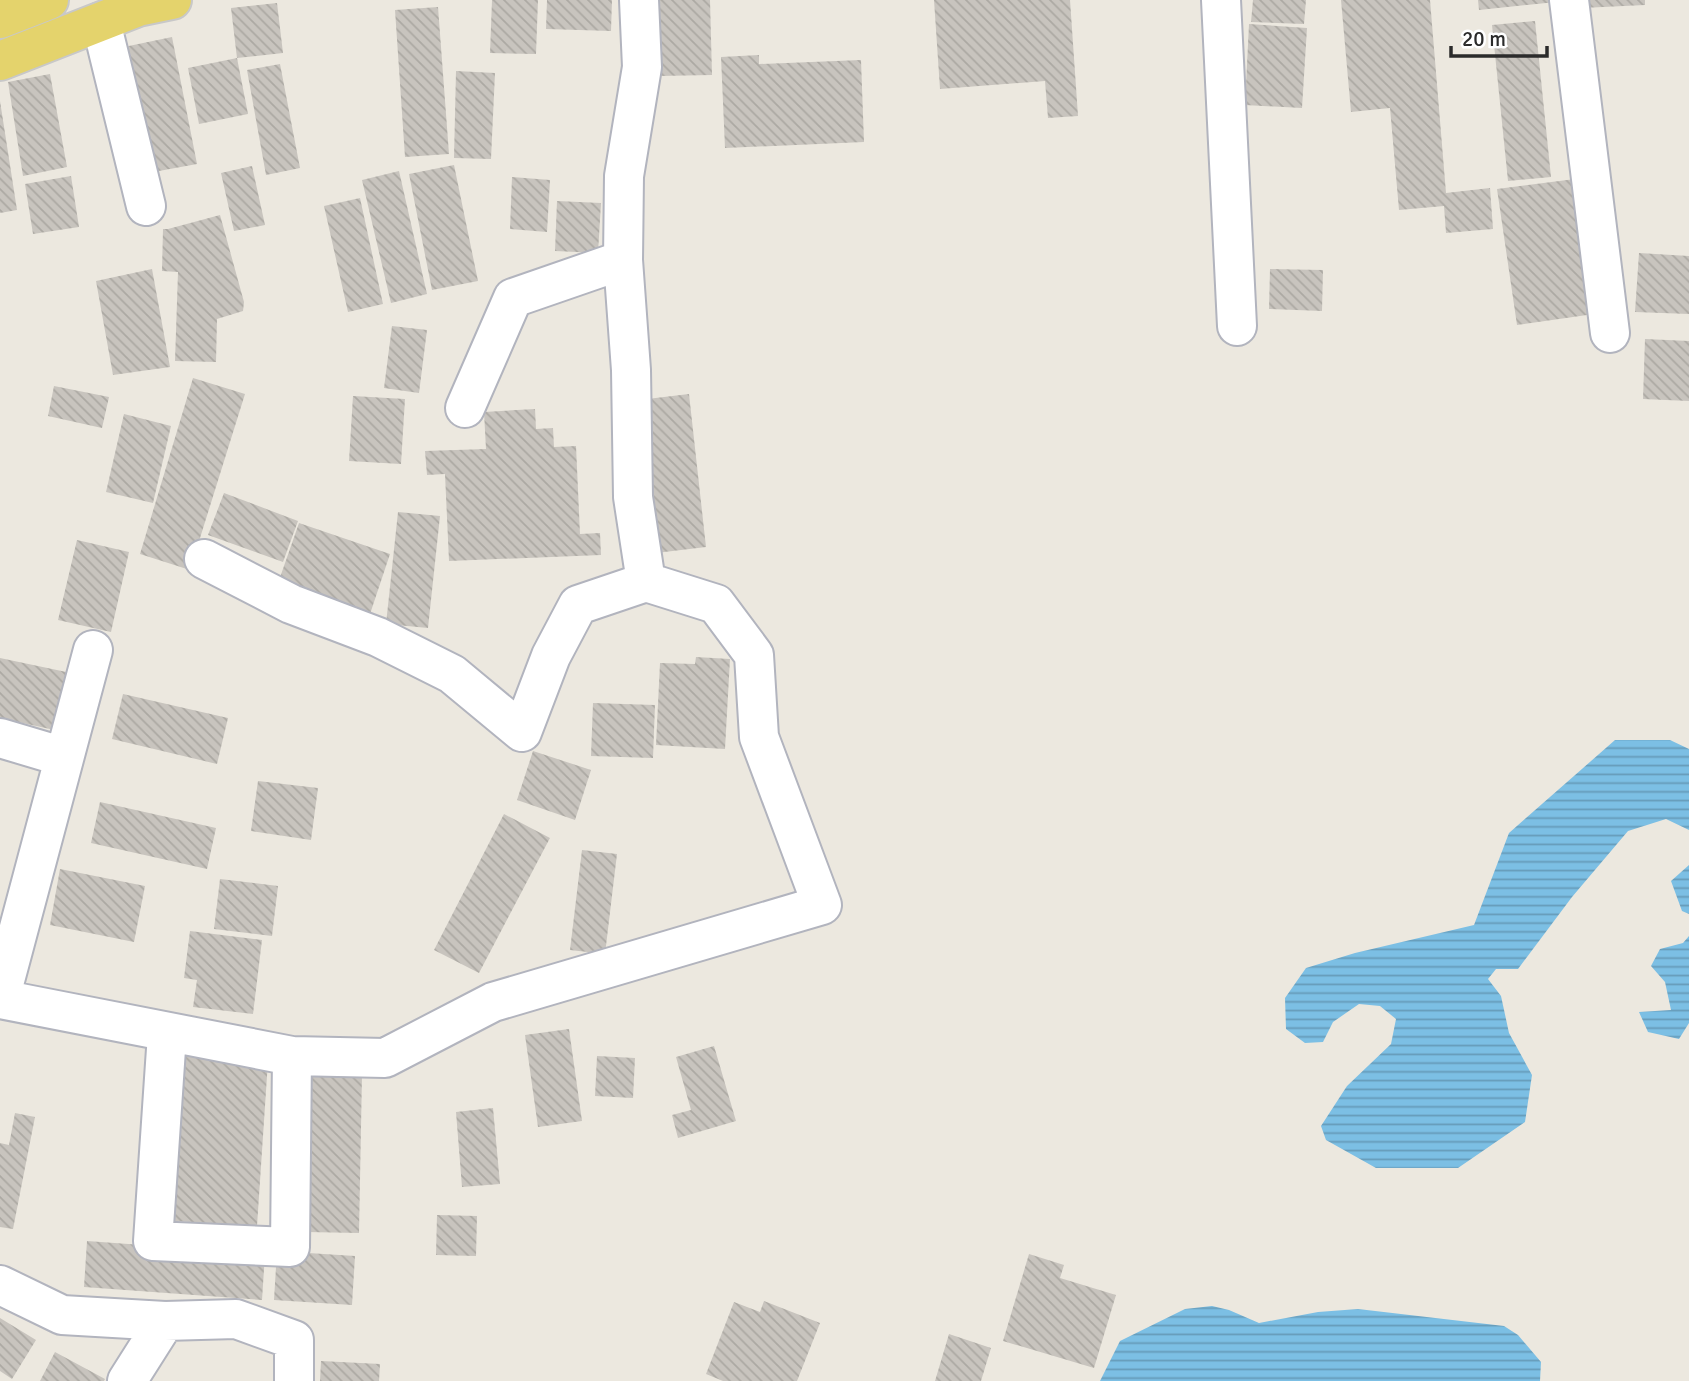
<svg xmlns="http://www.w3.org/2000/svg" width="1689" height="1381" font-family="Signika,sans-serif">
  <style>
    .water { fill: url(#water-rules) }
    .building { fill: url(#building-back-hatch) }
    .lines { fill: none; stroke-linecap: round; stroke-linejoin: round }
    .minor-casing { stroke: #b2b4be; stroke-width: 42 }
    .major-casing { stroke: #c8c8c8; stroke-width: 42 }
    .minor { stroke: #fff; stroke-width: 38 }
    .major { stroke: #e4d36c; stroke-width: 38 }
  </style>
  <defs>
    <pattern id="water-rules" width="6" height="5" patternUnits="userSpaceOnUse" patternTransform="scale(1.75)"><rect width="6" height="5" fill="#7cbfe4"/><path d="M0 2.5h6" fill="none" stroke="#669bb9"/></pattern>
    <pattern id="building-back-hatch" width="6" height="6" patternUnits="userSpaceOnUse" patternTransform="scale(1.75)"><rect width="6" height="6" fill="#c8c4be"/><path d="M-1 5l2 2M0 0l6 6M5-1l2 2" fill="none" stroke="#aca9a3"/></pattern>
  </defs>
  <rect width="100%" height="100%" fill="#ece8df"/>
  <!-- water -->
  <path class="water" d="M1615,740H1670L1689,749V830L1666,819L1628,831L1572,897L1518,969H1496L1488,979L1501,996L1509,1033L1532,1075L1525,1122L1458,1168H1376L1326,1140L1321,1126L1347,1086L1391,1044L1396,1019L1380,1006L1359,1004L1333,1022L1323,1042L1305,1043L1286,1029L1285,998L1306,968L1355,953L1474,925L1509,833Z
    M1689,865V914L1682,911L1671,881Z
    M1689,936V1023L1679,1039L1648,1032L1639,1012L1671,1010L1665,982L1651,966L1660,949L1683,943Z
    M1212,1306L1229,1310L1259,1323L1318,1312L1358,1309L1504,1326L1518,1335L1541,1362L1540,1381H1100L1120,1341L1185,1309Z"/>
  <!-- building -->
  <path class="building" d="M492,0H538L536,54L490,53Z
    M547,0H612L611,31L546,29Z
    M658,0H710L712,75L660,76Z
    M934,0H1070L1078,116L1048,118L1045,81L940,89Z
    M1253,0H1306L1304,24L1251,22Z
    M1341,0H1430L1446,193L1490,188L1493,229L1446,233L1444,206L1399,210L1390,108L1351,112Z
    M1478,0H1556V2L1479,10Z
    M1581,0H1645V5L1582,8Z
    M277,3L283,53L237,58L231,8Z
    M438,7L449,154L405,157L395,10Z
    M1535,21L1551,177L1508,181L1492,25Z
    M1249,24L1307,28L1302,108L1245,105Z
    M172,37L197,164L148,173L124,47Z
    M759,55V64L861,60L864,142L725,148L721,57Z
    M237,58L248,114L199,124L188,68Z
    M280,64L300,168L266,175L247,70Z
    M456,71L495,73L491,159L454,158Z
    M50,74L67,167L23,176L8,82Z
    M0,101L17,210L0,213Z
    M454,165L478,281L432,290L409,174Z
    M252,166L265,225L234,231L221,173Z
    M399,171L427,294L391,303L362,180Z
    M71,176L79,227L33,234L25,184Z
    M512,177L550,180L547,232L510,229Z
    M1575,179L1594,314L1517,325L1497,189Z
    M360,198L383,304L348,312L324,206Z
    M557,201L601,203L598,253L555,251Z
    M220,215L244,302L243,311L217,319L216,362L175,361L178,272L162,271L163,229H168Z
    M1639,253L1689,256V314L1635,312Z
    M152,269L170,367L113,375L96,281Z
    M1270,269L1323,270L1322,311L1269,309Z
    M392,326L427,330L419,393L384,388Z
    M1645,339L1689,341V401L1643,399Z
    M193,378L245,394L190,570L140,554Z
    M54,386L109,397L102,428L48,416Z
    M689,394L706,547L656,553L639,400Z
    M353,396L405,399L401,464L349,461Z
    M535,409L536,429L553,428L554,447L576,446L580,534L600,533L601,555L449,561L445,474L427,475L425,451L486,449L484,412Z
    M124,414L171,426L153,503L106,492Z
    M224,493L298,521L283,562L208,535Z
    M398,512L440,516L428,628L386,624Z
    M299,523L390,554L369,617L277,586Z
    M77,540L129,552L111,632L58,620Z
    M696,657L730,659L725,749L656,745L660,663L695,664Z
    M0,658L71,673L59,731L0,718Z
    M123,694L228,718L217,764L112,739Z
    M593,703L655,705L653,758L591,756Z
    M533,751L591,770L575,820L517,800Z
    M258,781L318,788L311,840L251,831Z
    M100,802L216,828L207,869L91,843Z
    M504,814L550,838L479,973L434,950Z
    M582,850L617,854L605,954L570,950Z
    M60,869L145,886L134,942L50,925Z
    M220,879L278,886L272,936L214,929Z
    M190,931L262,940L253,1014L193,1007L197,980L184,978Z
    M569,1029L582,1121L538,1127L525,1035Z
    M714,1046L736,1121L678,1138L672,1115L691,1110L676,1057Z
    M168,1054L268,1061L257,1226L157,1220Z
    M597,1056L635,1058L633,1098L595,1096Z
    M309,1073L362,1075L359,1233L306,1232Z
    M493,1108L500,1184L462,1187L456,1112Z
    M15,1113L35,1117L13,1229L0,1227V1143L9,1145Z
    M437,1215L477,1216L476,1256L436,1255Z
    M87,1241L265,1254L262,1300L84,1287Z
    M277,1251L355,1256L352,1305L274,1300Z
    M1029,1254L1064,1265L1060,1278L1116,1295L1094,1368L1003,1341Z
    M764,1301L820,1323L797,1381H723L706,1374L734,1302L760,1312Z
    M0,1318L36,1340L12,1379L0,1371Z
    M949,1334L991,1348L981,1381H935Z
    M55,1352L105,1379L104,1381H40Z
    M321,1361L380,1364L379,1381H320Z"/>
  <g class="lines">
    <!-- minor casing -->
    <g class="minor-casing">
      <path id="minor" d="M1221,0L1237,326
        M1569,0L1610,333
        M101,22L146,206
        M465,408L513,298L623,260
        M204,559L291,604L378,637L452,674L522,732L551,656L578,605L646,582
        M0,738L64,757
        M0,999L292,1056L385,1058L493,1002L822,905L759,737L754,655L716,604L646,582L633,497L631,370L623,260L624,176L642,67L639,0
        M0,999L93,650
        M167,1034L153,1241L290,1247L292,1056
        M0,1285L62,1315L165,1321L236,1319L294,1340V1381
        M127,1381L165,1321"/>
    </g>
    <!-- major casing -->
    <g class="major-casing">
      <path id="major" d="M0,19L49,0
        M0,61L138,7L172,0"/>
    </g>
    <!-- minor -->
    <use href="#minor" class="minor"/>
    <!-- major -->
    <use href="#major" class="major"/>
  </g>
  <!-- scale -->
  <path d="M1451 46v10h96v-10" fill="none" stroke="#2b2b2b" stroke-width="3.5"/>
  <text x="1462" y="46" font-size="21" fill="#2b2b2b" stroke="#ffffff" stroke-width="5" paint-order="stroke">20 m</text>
</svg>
